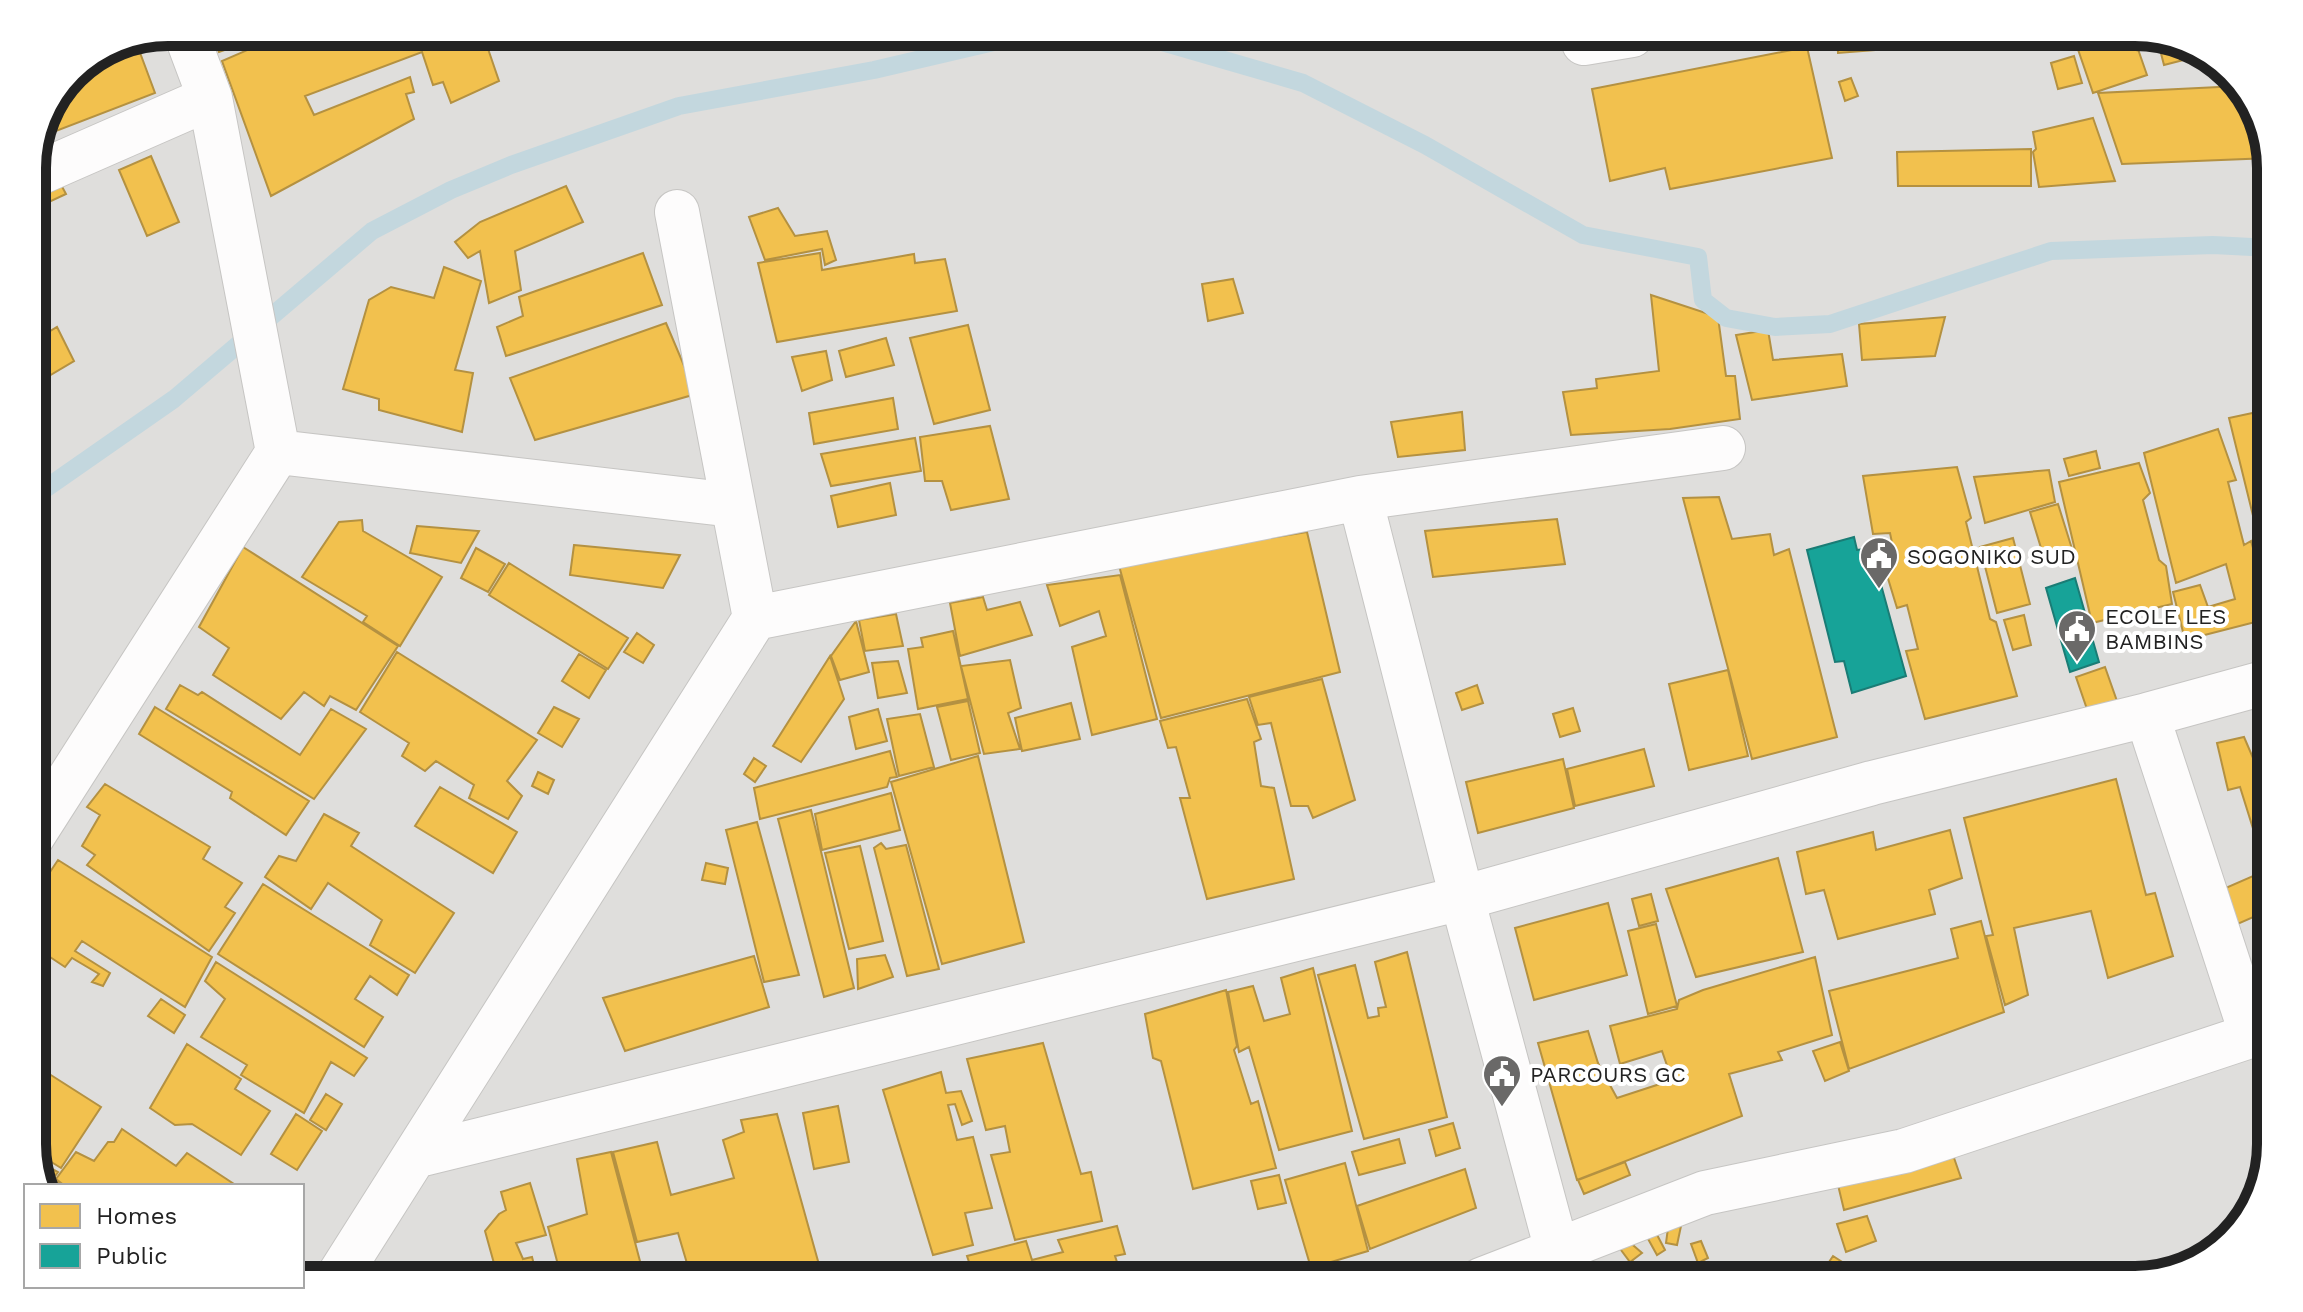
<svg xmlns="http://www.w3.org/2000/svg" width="2303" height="1312" font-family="'Work Sans',sans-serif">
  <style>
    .residential { fill: #dfdedc }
    .homes { fill: #f2c14e; stroke: #b49141; stroke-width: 2 }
    .public { fill: #17a398; stroke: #1a7c75; stroke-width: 2 }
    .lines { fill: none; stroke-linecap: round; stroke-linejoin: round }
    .stream { stroke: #c3d7de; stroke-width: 18 }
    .minor-casing { stroke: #c6c5c3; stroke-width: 46 }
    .minor { stroke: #fdfcfc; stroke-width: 44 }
    .labels { text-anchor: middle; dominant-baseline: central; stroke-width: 8; stroke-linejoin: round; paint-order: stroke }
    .poi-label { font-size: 22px; fill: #222; stroke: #fff; text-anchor: start }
    .rim { fill: none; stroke: #222; stroke-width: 10 }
  </style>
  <rect width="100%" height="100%" fill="#f0eeeb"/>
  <!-- residential -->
  <path class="residential" d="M2135,32L2203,50L2253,100L2271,160V1144L2253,1212L2203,1262L2135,1280H302V1186H44L32,1152V160L72,72L116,42Z"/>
  <!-- homes -->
  <path class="homes" d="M2072,32H2132L2147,75L2093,93Z
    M2003,33V40L1838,53L1837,34Z
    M2157,38L2203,50L2207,54L2164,65Z
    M485,40L499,81L451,103L443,82L433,85L422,52L305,96L314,115L410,77L414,92L406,94L414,119L271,196L222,61L268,41Z
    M119,42H136L155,93L43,136L72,72Z
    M215,42H247L219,52Z
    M1807,47L1832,158L1670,189L1665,168L1610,181L1592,89Z
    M2074,56L2082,83L2058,89L2051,63Z
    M1851,78L1858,96L1845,101L1839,82Z
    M2239,86L2253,100L2270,158L2122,164L2098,93Z
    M2093,118L2115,181L2039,187L2033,152L2036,149L2033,132Z
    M2031,149V186H1898L1897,152Z
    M151,156L179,222L147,236L119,170Z
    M59,181L66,194L49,202L42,190Z
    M566,186L583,222L515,251L521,290L489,303L480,251L468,258L455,242L480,222Z
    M778,208L795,236L827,231L836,260L825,265L822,249L765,260L749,217Z
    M32,229L46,259L32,264Z
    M643,253L662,305L506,356L497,327L523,316L519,297Z
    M820,253L822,270L914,254L915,263L945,259L957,311L777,342L758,263Z
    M444,267L481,281L455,370L473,373L462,432L379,410V399L343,389L369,300L391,287L434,298Z
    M1233,279L1243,313L1208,321L1202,284Z
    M1651,295L1718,317L1726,376H1735L1740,419L1670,429L1571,435L1563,392L1597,388L1596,379L1659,371Z
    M1945,317L1935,356L1862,360L1859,324Z
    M666,323L696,394L535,440L510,378Z
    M968,325L990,410L934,424L910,338Z
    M57,327L74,361L32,386V342Z
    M1768,330L1773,360L1842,354L1847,386L1752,400L1736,335Z
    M886,338L894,365L846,377L839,351Z
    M826,351L832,380L802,391L792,357Z
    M893,398L898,429L814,444L809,413Z
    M2271,409V589L2229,418Z
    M1462,412L1465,450L1398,457L1391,422Z
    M990,426L1009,499L951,510L942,481H925L920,437Z
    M2218,429L2236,480L2228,482L2244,545L2251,541L2271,611V618L2185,640L2173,592L2200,585L2208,607L2235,599L2226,564L2176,583L2144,453Z
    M915,438L921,471L831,486L821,454Z
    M2096,451L2100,468L2069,476L2064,459Z
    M2139,463L2150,493L2143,500L2159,560L2166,566L2172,604L2092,623L2059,482Z
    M1957,467L1971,518L1966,522L1990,619L1996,622L2017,696L1925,719L1906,651L1918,649L1907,605L1897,608L1883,562L1895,557L1890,533L1873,534L1863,476Z
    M2049,470L2055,502L1985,523L1974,477Z
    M890,483L896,515L838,527L831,496Z
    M1719,497L1732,539L1770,534L1774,555L1789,549L1837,737L1752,759L1683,498Z
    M2058,504L2073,552L2045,561L2030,512Z
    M1557,519L1565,564L1433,577L1425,531Z
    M362,520L363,531L442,577L400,646L363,622L367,616L302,577L339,522Z
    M417,526L479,531L461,563L410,553Z
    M1307,532L1340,672L1161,718L1118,562Z
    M2013,538L2030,604L1997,613L1980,547Z
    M574,545L680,555L663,588L570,575Z
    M243,547L398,646L356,710L330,696L324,706L304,692L281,719L213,675L229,648L199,627Z
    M476,548L505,564L488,592L461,578Z
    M509,563L628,638L608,669L489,595Z
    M1120,575L1157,719L1092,735L1072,647L1106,636L1099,611L1060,626L1047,585Z
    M983,597L987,610L1020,602L1032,635L960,656L950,603Z
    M896,614L903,646L865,651L859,620Z
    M2024,615L2031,645L2013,650L2004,620Z
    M856,621L869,672L840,680L831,656Z
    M953,631L968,699L918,709L908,649L923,647L921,638Z
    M637,633L654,645L643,663L624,652Z
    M397,652L537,740L507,781L522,796L508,819L469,798L474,785L436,761L425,771L402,756L409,743L360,712Z
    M579,654L606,670L589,698L562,681Z
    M830,656L844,699L801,762L773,746Z
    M1010,660L1021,708L1008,713L1020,749L984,754L961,666Z
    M898,661L907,693L878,698L872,663Z
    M2105,667L2118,704L2089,715L2076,677Z
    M1728,670L1748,756L1689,770L1669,684Z
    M1322,679L1355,800L1313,818L1308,806H1291L1271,723L1258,725L1249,697Z
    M180,685L198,695L202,692L300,755L331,709L366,729L314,799L166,709Z
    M1477,685L1483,703L1462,710L1456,693Z
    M1247,699L1261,739L1254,742L1261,786L1274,788L1294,879L1207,899L1180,798H1190L1176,747L1168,748L1160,721Z
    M968,701L980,753L951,760L937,707Z
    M1071,703L1080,739L1022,751L1015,718Z
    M155,707L309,801L286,835L230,798L232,792L139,734Z
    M554,707L579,719L562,747L538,733Z
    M1573,708L1580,731L1560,737L1553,714Z
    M878,709L887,741L856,749L849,717Z
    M920,714L934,767L899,776L887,719Z
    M2244,737L2253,758L2271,752V886L2240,787L2228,790L2217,743Z
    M1644,749L1654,786L1575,806L1567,769Z
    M890,751L897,777L890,778L887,787L760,819L754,788Z
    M978,756L1024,942L942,964L891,782Z
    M754,758L766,766L755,782L744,774Z
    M1563,759L1574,808L1478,833L1466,782Z
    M538,772L554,780L548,794L532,786Z
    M2116,779L2146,895L2155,893L2173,956L2108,978L2091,911L2014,928L2028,995L2005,1005L1986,936L1993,935L1964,818Z
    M105,784L210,847L203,859L242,883L225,907L235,913L209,951L87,865L95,855L82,846L100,815L87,807Z
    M440,787L517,832L493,873L415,826Z
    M891,793L900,830L822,850L815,814Z
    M811,810L854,988L824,997L778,819Z
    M324,814L359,833L351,846L454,913L415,973L370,945L382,920L328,883L311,909L265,877L279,856L296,861Z
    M757,822L799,975L764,982L726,830Z
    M1950,830L1962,878L1929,890L1935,914L1838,939L1824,890L1806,894L1797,852L1873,832L1876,850Z
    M881,843L886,849L906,845L939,969L907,976L874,848Z
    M860,846L883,941L849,949L825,853Z
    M1778,858L1803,952L1696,977L1666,889Z
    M58,860L212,957L185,1007L82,941L75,951L110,973L103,986L92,982L99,974L72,958L65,967L32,945V899Z
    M706,863L728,868L725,884L702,880Z
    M2253,876L2265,912L2233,926L2221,890Z
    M263,884L409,975L397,995L370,976L355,999L383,1017L364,1047L218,954Z
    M1651,894L1658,921L1639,926L1632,899Z
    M1608,903L1627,975L1534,1000L1515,928Z
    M1981,921L2004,1012L1849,1069L1829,991L1958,958L1951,929Z
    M1656,924L1677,1006L1648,1014L1628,931Z
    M32,948L50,959L40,975L32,970Z
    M1407,952L1447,1117L1364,1139L1318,975L1355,965L1368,1018L1379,1016L1378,1008L1386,1007L1375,962Z
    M885,955L893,977L858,989L857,959Z
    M754,956L769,1007L625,1051L603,998Z
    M1815,957L1832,1035L1778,1052L1782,1060L1729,1074L1742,1116L1577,1180L1538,1043L1588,1031L1598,1063L1617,1098L1672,1080L1662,1051L1620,1064L1610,1026L1677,1009L1679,1000L1703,990Z
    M216,962L367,1058L354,1076L331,1062L304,1113L241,1075L247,1065L201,1037L225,999L205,981Z
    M1313,968L1352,1131L1279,1150L1249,1047L1239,1052L1228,992L1253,986L1264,1021L1290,1014L1281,978Z
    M2271,975V995L2259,1000L2251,982Z
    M1226,990L1237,1046L1234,1050L1251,1104L1258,1101L1276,1168L1193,1189L1161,1061L1153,1058L1145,1014Z
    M161,999L185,1015L174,1033L148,1016Z
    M1840,1042L1849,1071L1825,1081L1813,1051Z
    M1043,1043L1081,1174L1091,1172L1102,1221L1015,1240L991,1155L1010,1152L1005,1126L986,1130L967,1059Z
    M187,1044L241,1079L235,1089L270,1111L241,1155L192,1124L175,1125L150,1108Z
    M32,1063L101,1107L61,1168L32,1150Z
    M941,1072L946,1093L961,1091L972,1121L962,1125L955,1104L948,1105L957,1140L973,1137L992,1208L965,1213L973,1245L933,1255L883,1090Z
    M326,1094L342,1104L326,1130L310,1120Z
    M838,1106L849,1162L814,1169L803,1113Z
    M296,1114L322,1131L297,1170L271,1154Z
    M777,1114L823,1279L682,1280L691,1277L678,1233L637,1242L613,1152L657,1142L671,1195L734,1178L723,1140L744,1132L741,1120Z
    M1453,1123L1460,1148L1436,1156L1429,1130Z
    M122,1129L176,1166L187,1153L237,1186H65L56,1179L76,1152L94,1161L108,1142H114Z
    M1399,1139L1405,1163L1359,1175L1352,1152Z
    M611,1152L645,1280H562L548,1227L587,1214L577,1159Z
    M1953,1155L1961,1178L1844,1210L1838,1185Z
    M34,1159L58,1172L53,1179L63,1186H44Z
    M1625,1162L1630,1175L1584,1194L1578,1180Z
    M1345,1163L1368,1251L1311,1268L1285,1180Z
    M1465,1169L1476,1208L1370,1249L1357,1206Z
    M1279,1175L1286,1203L1258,1209L1251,1181Z
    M530,1183L546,1235L516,1243L523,1259L532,1257L538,1280H490L495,1267L485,1231L499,1214L506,1210L501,1192Z
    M1867,1216L1876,1241L1846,1252L1837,1224Z
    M1117,1226L1125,1254L1115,1256L1123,1280H975L967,1256L1026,1241L1032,1260L1063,1252L1058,1240Z
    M1681,1226L1677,1245L1666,1243L1668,1228Z
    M1655,1231L1665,1250L1657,1255L1647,1237Z
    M1626,1239L1642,1253L1630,1262L1618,1246Z
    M1701,1241L1708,1258L1698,1263L1691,1244Z
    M1833,1256L1864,1276L1861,1280H1817Z
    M1633,1262L1637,1280H1603L1600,1273Z
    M963,1269L966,1280H934Z"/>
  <!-- public -->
  <path class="public" d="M1854,537L1857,550L1871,548L1906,676L1852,693L1844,661L1835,662L1807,550Z
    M2075,578L2099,662L2070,672L2046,588Z"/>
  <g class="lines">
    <!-- stream -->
    <path class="stream" d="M1145,37L1303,83L1425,145L1583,235L1698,257L1703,300L1726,318L1775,327L1830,324L2051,251L2213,245L2271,248
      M32,498L174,399L372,231L451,190L511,165L679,106L874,70L1011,38"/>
    <!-- minor casing -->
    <g class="minor-casing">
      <path id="minor" d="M1584,43L1632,35
        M32,176L210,98
        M278,452L733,505
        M1360,498L1462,898L1565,1280
        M755,618L1360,498L1723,448
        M2147,715L2252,1036
        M32,837L278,452L210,98L189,42
        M415,1156L1462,898L1872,783L2147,715L2271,681
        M336,1280L755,618L677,212
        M1481,1280L1705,1193L1904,1151L2271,1029"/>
    </g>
    <!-- minor -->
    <use href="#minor" class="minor"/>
  </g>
  <!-- icons -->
  <defs>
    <g id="civic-pin" transform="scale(2)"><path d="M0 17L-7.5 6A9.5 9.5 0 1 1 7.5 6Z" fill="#6a6968" stroke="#fff"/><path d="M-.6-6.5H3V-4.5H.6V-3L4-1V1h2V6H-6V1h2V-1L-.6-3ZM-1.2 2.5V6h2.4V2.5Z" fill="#fff"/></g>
  </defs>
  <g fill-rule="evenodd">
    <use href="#civic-pin" x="1879" y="556"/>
    <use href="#civic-pin" x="2077" y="629"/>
    <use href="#civic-pin" x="1502" y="1074"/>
  </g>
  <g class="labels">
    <!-- poi labels -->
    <g class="poi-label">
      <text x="1907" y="556">SOGONIKO SUD</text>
      <text x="2105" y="616">ECOLE LES<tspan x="2105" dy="25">BAMBINS</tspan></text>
      <text x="1530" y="1074">PARCOURS GC</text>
    </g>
  </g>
  <!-- crop -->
  <path d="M0 0H2303V1312H0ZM168 46H2135A122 122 0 0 1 2257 168V1144A122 122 0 0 1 2135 1266H168A122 122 0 0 1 46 1144V168A122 122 0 0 1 168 46Z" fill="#fff" fill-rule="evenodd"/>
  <path class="rim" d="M168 46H2135A122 122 0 0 1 2257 168V1144A122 122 0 0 1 2135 1266H168A122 122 0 0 1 46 1144V168A122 122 0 0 1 168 46Z"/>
  <!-- legend -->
  <rect x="24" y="1184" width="280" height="104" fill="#ffffff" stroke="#a7a7a7" stroke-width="2"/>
  <rect x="40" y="1204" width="40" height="24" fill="#f2c14e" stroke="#a7a7a7" stroke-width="2"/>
  <text x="96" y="1224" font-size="24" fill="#222222">Homes</text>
  <rect x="40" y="1244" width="40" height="24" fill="#17a398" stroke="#a7a7a7" stroke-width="2"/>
  <text x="96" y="1264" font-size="24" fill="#222222">Public</text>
</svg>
